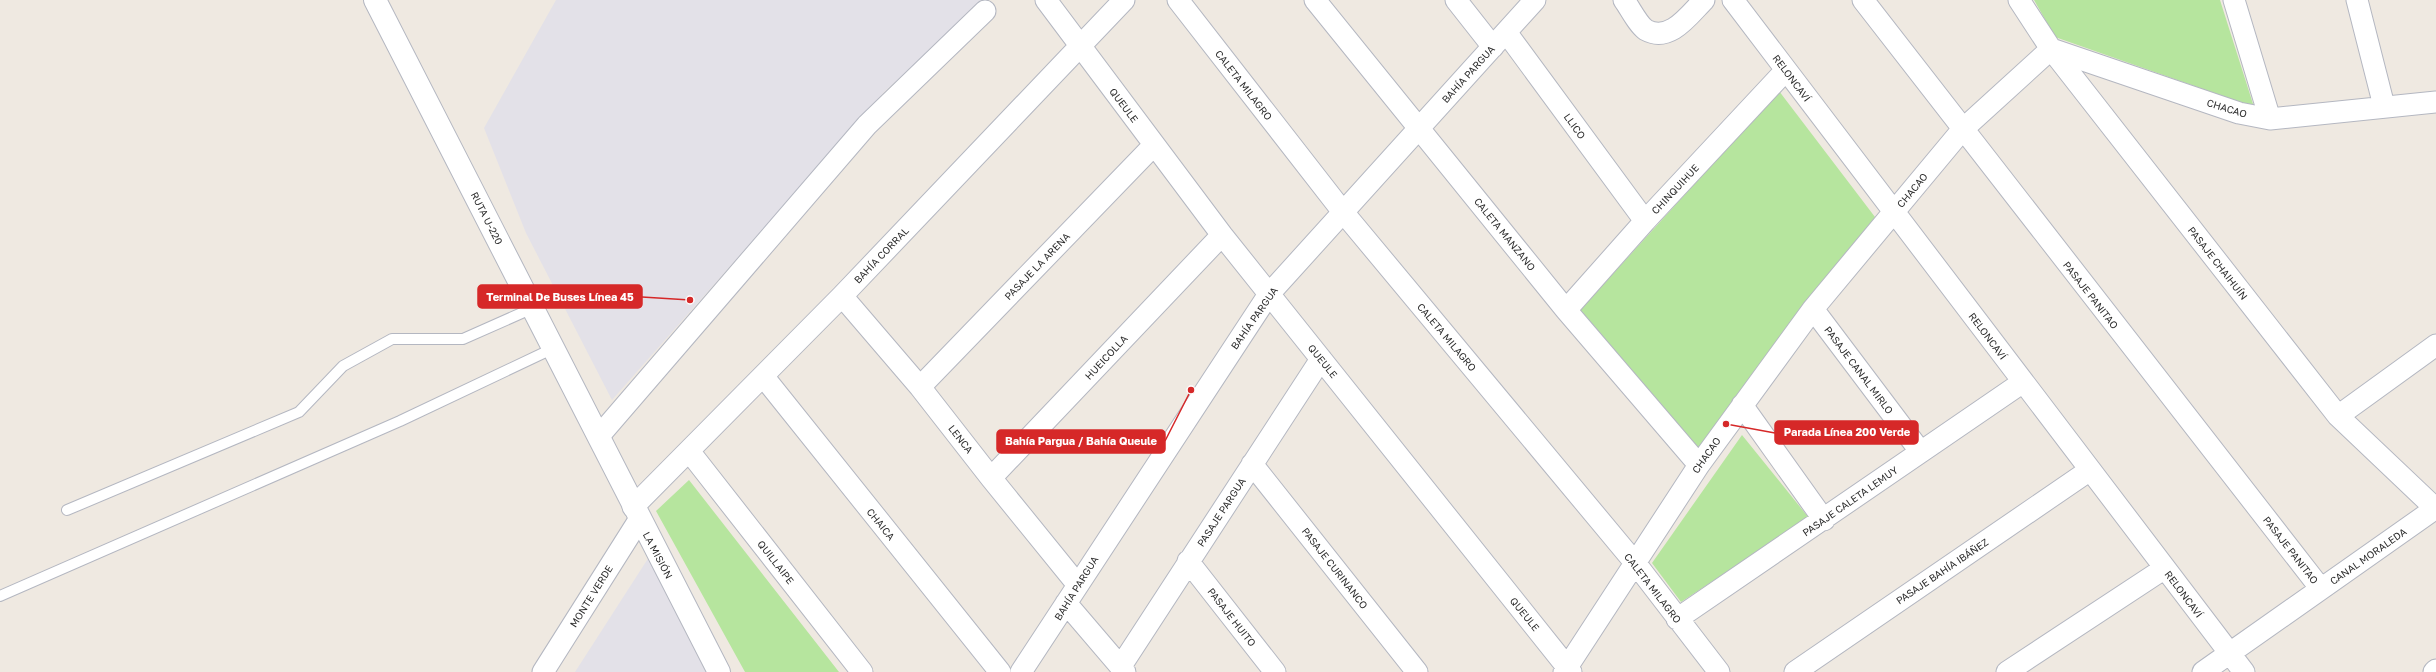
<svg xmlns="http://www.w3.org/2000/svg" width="2436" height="672" font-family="'Golos Text',sans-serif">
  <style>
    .industrial { fill: #e3e1e8 }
    .green { fill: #b6e59e }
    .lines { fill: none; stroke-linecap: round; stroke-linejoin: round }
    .service-casing { stroke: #b4b7c1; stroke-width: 12 }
    .minor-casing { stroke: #b4b7c1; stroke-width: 23 }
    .tertiary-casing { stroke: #b4b7c1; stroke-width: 24 }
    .service { stroke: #fff; stroke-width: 10 }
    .minor { stroke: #fff; stroke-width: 21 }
    .tertiary { stroke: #fff; stroke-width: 22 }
    .labels { text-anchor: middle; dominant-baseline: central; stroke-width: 4; stroke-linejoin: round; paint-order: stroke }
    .street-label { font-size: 10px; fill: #2e2e2e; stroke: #fff }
    .leader { fill: none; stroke: #d62828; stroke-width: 1.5 }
    .callout-dot { fill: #d62828; stroke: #fff; stroke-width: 1.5 }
    .callout { fill: #d62828; stroke: #d62828; stroke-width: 1.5 }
    .callout-label { font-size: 11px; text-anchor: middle; font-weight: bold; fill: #fff }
  </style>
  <rect width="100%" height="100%" fill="#efe9e1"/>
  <!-- industrial -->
  <path class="industrial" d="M556,0H987L885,91L612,400L526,233L484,128Z
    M649,557L708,672H575Z"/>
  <!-- green -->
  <path class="green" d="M2034,0H2220L2254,107L2055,37Z
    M1779,91L1875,217L1698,448L1580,310Z
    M1742,435L1809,518L1681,602L1652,563Z
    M689,480L839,672H745L656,511Z"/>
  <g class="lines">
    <!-- service casing -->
    <g class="service-casing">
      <path id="service" d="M67,510L299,412L343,366L392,339H463L533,308
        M0,596L400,421L554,348"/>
    </g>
    <!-- minor casing -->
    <g class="minor-casing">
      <path id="minor" d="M1046,0L1222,235L1571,672
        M1178,0L1343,212L1636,564L1719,672
        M1315,0L1566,310L1699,465
        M1456,0L1493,47
        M1624,0C1630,8 1638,25 1646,30C1670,43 1689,15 1704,0
        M1733,0L2244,672
        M1863,0L2321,589
        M2019,0L2051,49L2338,416L2436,509
        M2234,0L2270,119
        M2357,0L2384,106
        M1506,32L1645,221
        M842,296L920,387L991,478L1077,584
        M1813,309L1920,451
        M1566,310L1645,221L1786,70
        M763,376L1000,672
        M920,387L1154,145
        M1742,405L1824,520
        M2338,416L2436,345
        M599,436L867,125L985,11
        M689,451L862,672
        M1252,464L1417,672
        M991,478L1222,235
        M633,507L842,296L1124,0
        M1188,561L1275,672
        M1066,603L1125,672
        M1677,619L2023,382
        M1121,666L1321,359
        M543,672L639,520
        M1021,672L1269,294L1535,0
        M1564,672L1699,465L1813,309L1962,130L2051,49L2239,113L2270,119L2436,102
        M1795,672L2090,470
        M2007,672L2165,568
        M2203,672L2436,508
        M2434,672L2436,670"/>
    </g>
    <!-- tertiary casing -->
    <g class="tertiary-casing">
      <path id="tertiary" d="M375,0L719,672"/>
    </g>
    <!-- service -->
    <use href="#service" class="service"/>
    <!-- minor -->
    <use href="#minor" class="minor"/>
    <!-- tertiary -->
    <use href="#tertiary" class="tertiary"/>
  </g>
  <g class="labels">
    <!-- street labels -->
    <g class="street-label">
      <text transform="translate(1468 74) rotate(-48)">BAHÍA PARGUA</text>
      <text transform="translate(1792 78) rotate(53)">RELONCAVÍ</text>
      <text transform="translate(1244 85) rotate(52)">CALETA MILAGRO</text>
      <text transform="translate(1124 105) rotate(53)">QUEULE</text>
      <text transform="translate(2227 108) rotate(17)">CHACAO</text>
      <text transform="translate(1575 126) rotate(54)">LLICO</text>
      <text transform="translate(1675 189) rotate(-47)">CHINQUIHUE</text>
      <text transform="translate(1912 190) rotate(-50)">CHACAO</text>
      <text transform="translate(487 218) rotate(63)">RUTA U-220</text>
      <text transform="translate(1505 234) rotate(51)">CALETA MANZANO</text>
      <text transform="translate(881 255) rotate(-46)">BAHÍA CORRAL</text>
      <text transform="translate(2218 263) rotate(52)">PASAJE CHAIHUÍN</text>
      <text transform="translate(1037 266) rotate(-46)">PASAJE LA ARENA</text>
      <text transform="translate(2091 295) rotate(52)">PASAJE PANITAO</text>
      <text transform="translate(1254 318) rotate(-55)">BAHÍA PARGUA</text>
      <text transform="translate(1988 336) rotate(53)">RELONCAVÍ</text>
      <text transform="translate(1447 337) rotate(50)">CALETA MILAGRO</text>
      <text transform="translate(1106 357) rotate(-47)">HUEICOLLA</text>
      <text transform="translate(1323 361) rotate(51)">QUEULE</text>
      <text transform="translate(1859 370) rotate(53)">PASAJE CANAL MIRLO</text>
      <text transform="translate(961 439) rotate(52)">LENCA</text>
      <text transform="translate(1706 455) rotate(-55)">CHACAO</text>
      <text transform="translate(1850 501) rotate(-35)">PASAJE CALETA LEMUY</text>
      <text transform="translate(1221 512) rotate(-57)">PASAJE PARGUA</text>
      <text transform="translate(881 524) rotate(51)">CHAICA</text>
      <text transform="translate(2291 550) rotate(52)">PASAJE PANITAO</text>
      <text transform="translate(658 555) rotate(62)">LA MISIÓN</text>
      <text transform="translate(2368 556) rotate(-35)">CANAL MORALEDA</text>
      <text transform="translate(776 562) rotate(52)">QUILLAIPE</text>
      <text transform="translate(1335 568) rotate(52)">PASAJE CURINANCO</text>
      <text transform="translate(1942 571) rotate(-34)">PASAJE BAHÍA IBÁÑEZ</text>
      <text transform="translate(1076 588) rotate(-58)">BAHÍA PARGUA</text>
      <text transform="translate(1653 588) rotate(52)">CALETA MILAGRO</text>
      <text transform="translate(2184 594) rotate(53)">RELONCAVÍ</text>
      <text transform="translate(591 596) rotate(-58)">MONTE VERDE</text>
      <text transform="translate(1525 614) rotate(51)">QUEULE</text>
      <text transform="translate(1232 617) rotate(52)">PASAJE HUITO</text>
    </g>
  </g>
  <!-- callouts -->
  <path class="leader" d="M690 300L642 297M1726 424L1775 433M1191 390L1165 441"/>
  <g class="callout-dot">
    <circle cx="690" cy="300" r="4"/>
    <circle cx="1726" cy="424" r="4"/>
    <circle cx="1191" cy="390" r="4"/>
  </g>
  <g class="callout">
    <rect x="478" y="285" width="164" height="23" rx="4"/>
    <rect x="1775" y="421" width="143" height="23" rx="4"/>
    <rect x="997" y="430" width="168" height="23" rx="4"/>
  </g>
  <g class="callout-label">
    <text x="560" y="301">Terminal De Buses Línea 45</text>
    <text x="1847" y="436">Parada Línea 200 Verde</text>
    <text x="1081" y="445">Bahía Pargua / Bahía Queule</text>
  </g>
</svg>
